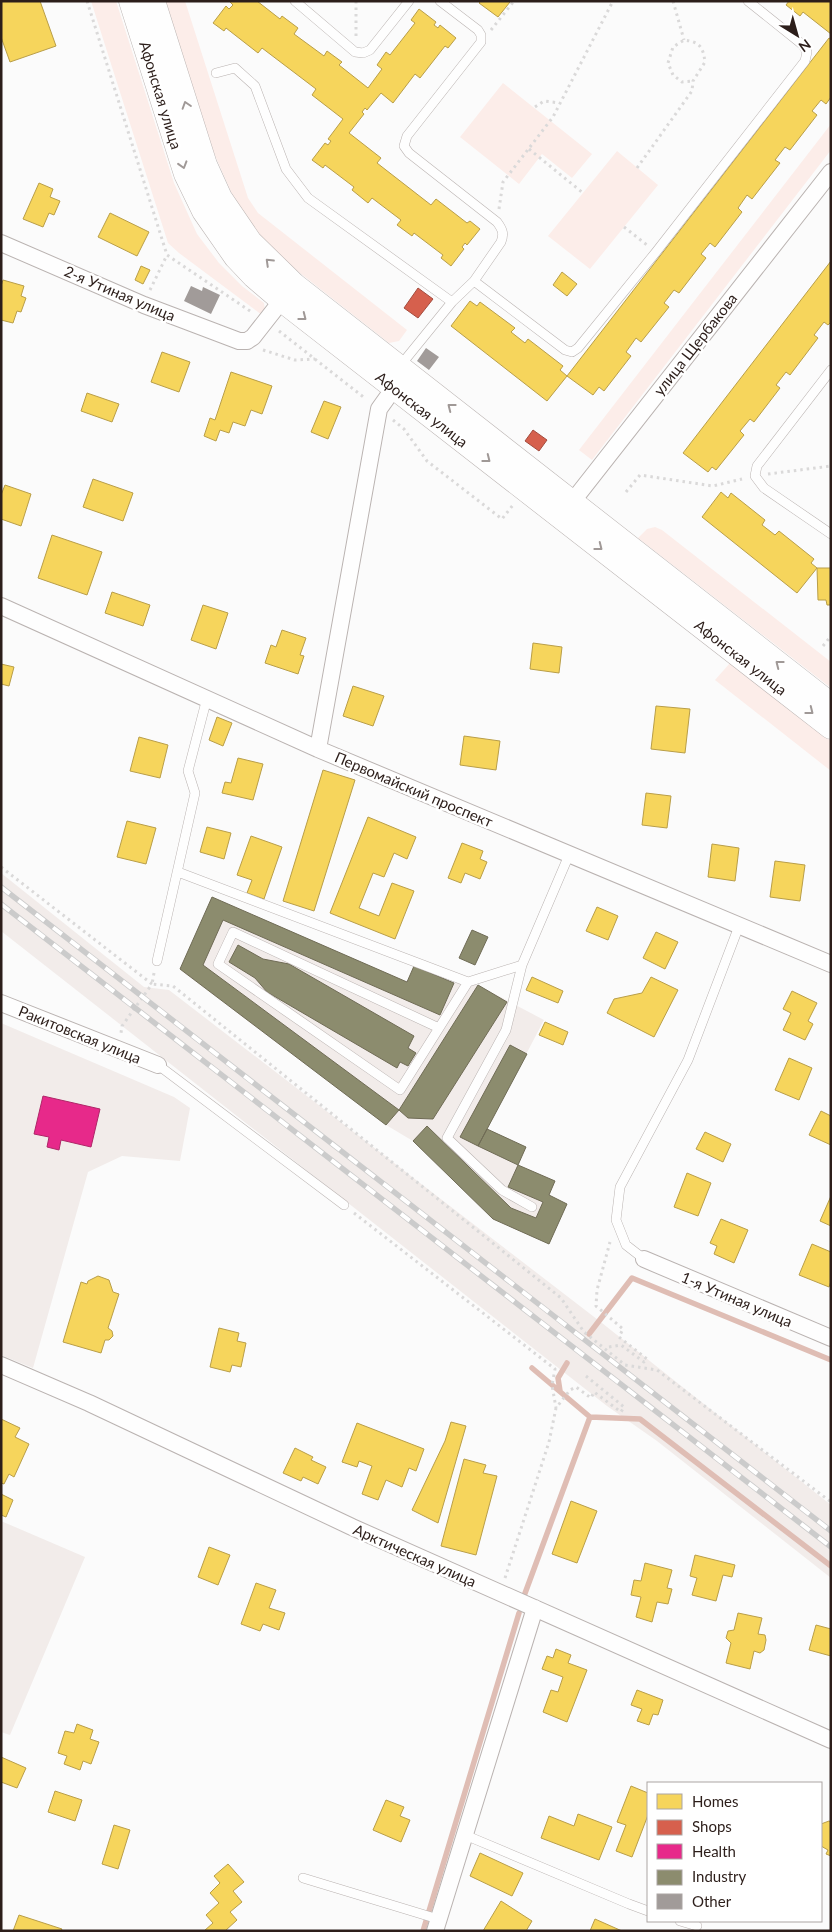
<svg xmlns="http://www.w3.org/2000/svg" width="832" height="1932" font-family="Lato,sans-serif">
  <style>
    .built { fill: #f2ecea }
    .green { fill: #fcede9 }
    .homes { fill: #f6d55c; stroke: #b99e48 }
    .shops { fill: #d6604d; stroke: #a34c3e }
    .health { fill: #e7298a; stroke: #af2668 }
    .industry { fill: #8c8c6e; stroke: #6f6b55 }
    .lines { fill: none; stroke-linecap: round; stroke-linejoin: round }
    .stream { stroke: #dfbdb4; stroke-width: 5.5 }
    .building { fill: #a19b99 }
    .lane-casing { stroke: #bab3b1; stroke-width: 10 }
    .street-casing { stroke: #bab3b1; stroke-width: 18 }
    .secondary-casing { stroke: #bab3b1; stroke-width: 25 }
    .path { stroke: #dad9d9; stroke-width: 3; stroke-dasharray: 2.5 4; stroke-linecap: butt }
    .lane { stroke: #fefefe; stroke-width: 9 }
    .street { stroke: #fefefe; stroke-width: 16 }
    .secondary { stroke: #fefefe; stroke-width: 24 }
    .rail-casing { stroke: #cbcbcb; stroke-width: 5.5 }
    .rail { stroke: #fff; stroke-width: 4; stroke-dasharray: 11; stroke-linecap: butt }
    .oneway { stroke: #a09997 }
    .labels { text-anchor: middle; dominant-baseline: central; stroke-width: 5; stroke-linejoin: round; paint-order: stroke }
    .street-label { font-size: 15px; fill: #2c1e1a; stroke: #fff }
  </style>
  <rect width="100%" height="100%" fill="#fbfbfb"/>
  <!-- built -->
  <path class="built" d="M1,873L144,987L169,990L602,1323L831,1505V1578L657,1441L607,1406L1,931Z
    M212,897L407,982L414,966L454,983L478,985L544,1020L487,1129L526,1147L518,1165L555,1181L549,1195L567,1204L549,1244L493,1219L413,1141L386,1125L180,970Z
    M1,1023L174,1097L190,1108L180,1161L122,1156L88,1172L33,1368L1,1355Z
    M1,1521L85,1557L10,1735L1,1732Z"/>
  <!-- green -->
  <path class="green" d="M91,1H116L174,183L197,234L219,263L242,286L264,303L265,311L262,315L179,253L168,243Z
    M163,1H185L248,198L258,213L407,330L399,341L389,343L286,262L262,238L235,201L206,135Z
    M503,83L592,154L572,178L542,154L519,184L460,137Z
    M831,124V150L592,460L579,450Z
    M617,151L658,185L590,269L548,236Z
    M655,527L662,530L831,662V688L638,538L647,529Z
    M730,663L831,741V771L715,680Z"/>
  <!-- homes -->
  <path class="homes" d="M1,1H40L56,46L10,62L1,37Z
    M231,1H257L280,19L282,16L298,28L294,34L324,56L327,51L342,62L339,65L368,88L382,69L377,65L386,52L390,55L415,23L411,20L419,9L436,22L434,25L438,28L440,25L456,38L448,48L445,46L420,78L415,74L393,103L381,93L367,110L365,108L362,112L364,114L349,133L381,158L377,163L431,205L436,199L467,223L470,221L480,229L467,245L465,243L462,247L464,249L451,266L441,258L443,255L414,233L412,236L397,225L401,220L372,198L368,203L352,190L354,187L325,165L323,168L312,160L325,143L328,145L331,141L328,139L343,119L312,95L316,89L262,48L258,53L226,28L224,31L213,23L226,6L229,9L233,5L230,2Z
    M481,1H508L510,2L498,17L479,3Z
    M789,1H831V34L803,12L800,16L786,5Z
    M829,38L831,39V97L826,104L821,100L812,111L817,115L790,150L785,147L775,160L780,163L752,199L747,195L738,208L742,212L715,247L710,243L701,254L706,258L679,293L674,290L664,303L669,307L641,342L636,338L626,352L631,356L604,391L599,387L593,395L567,376Z
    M39,183L53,189L50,197L60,201L54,215L49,213L43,227L23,219Z
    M110,213L149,232L137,256L98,237Z
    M831,261V322L828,325L824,322L814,335L818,338L790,375L786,372L776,385L780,388L754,422L750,419L740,431L744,435L716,470L712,467L708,472L683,453Z
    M141,266L150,270L143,284L135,280Z
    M562,272L577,284L567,296L553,285Z
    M3,280L24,286L21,296L26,298L21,312L17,311L13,323L1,320V286Z
    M470,301L477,306L480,302L515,328L511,332L525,343L528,339L563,366L560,370L567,376L547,401L451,326Z
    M162,352L190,362L179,392L151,382Z
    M231,372L272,386L262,414L251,410L245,426L233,422L229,433L220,430L216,441L204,436L210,418L215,420Z
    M87,393L119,404L112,422L81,411Z
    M324,401L341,407L328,439L311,432Z
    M93,479L133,493L123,521L83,507Z
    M5,485L31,494L21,526L1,519V495Z
    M721,492L728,498L731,493L765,520L762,525L775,535L779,531L814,559L811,563L817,568L797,593L702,517Z
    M52,535L102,552L87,595L38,578Z
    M817,568H831V605H827L826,600H818Z
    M112,592L150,605L143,626L105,613Z
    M203,605L228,613L216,649L191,640Z
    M282,630L306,638L300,655L304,656L298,674L265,663L271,645L276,647Z
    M533,643L562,647L559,673L530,669Z
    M1,664L14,667L9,686L1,684Z
    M353,686L384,696L373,726L343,716Z
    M656,706L690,709L685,753L651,749Z
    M217,717L232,723L223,746L209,740Z
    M464,736L500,741L496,770L460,765Z
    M139,737L168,745L160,778L130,771Z
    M238,758L263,764L253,800L222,793L225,782L231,783Z
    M323,770L355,780L314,911L283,901Z
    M646,793L671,796L667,828L642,825Z
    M368,817L416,837L407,859L394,853L384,877L373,873L359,908L379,916L392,883L414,891L395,939L330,913Z
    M127,821L156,828L146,864L117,857Z
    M207,827L231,833L224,859L200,852Z
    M251,836L282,847L264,899L247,893L252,880L237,875Z
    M462,843L483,851L480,859L487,862L480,879L465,873L461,883L448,878Z
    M712,844L739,848L735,881L708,877Z
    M775,861L805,865L800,901L770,897Z
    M597,907L618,916L608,940L586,931Z
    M656,932L678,942L665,969L643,958Z
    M532,977L563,991L558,1003L526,990Z
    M651,977L678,990L654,1037L607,1013L614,999L642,993Z
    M792,991L817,1003L808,1021L813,1024L805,1040L783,1030L791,1013L783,1009Z
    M545,1022L568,1032L563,1045L539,1035Z
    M789,1058L812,1068L799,1100L775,1090Z
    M821,1111L831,1116V1145L809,1135Z
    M705,1132L731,1144L723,1162L696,1149Z
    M687,1173L711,1183L698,1216L674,1207Z
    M831,1196V1226L820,1221Z
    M721,1219L748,1230L734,1263L714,1254L717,1246L710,1243Z
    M812,1244L831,1252V1281L829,1287L799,1275Z
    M98,1276L109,1280L113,1292L119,1294L108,1328L112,1331L113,1336L109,1340H105L101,1353L63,1342L81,1282L87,1284L88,1281Z
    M219,1328L239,1333L237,1341L246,1343L241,1367L232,1365L230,1372L210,1367Z
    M1,1419L20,1428L15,1437L29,1444L14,1477L9,1474L4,1484L1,1483Z
    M451,1422L466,1426L438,1523L412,1510L445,1441Z
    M357,1423L424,1449L416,1471L409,1468L402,1487L386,1480L378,1500L362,1494L372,1466L359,1461L357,1467L342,1462Z
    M295,1448L313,1457L311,1460L326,1467L318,1484L303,1477L301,1481L283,1473Z
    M464,1459L486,1465L483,1473L497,1476L476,1555L441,1546Z
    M1,1494L13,1500L6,1517L1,1515Z
    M571,1501L597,1511L577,1563L552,1554Z
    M209,1547L230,1555L218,1585L198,1577Z
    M695,1555L735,1565L732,1577L723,1575L716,1601L692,1595L697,1578L690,1576Z
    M645,1563L672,1570L667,1588L672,1589L668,1604L657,1602L652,1622L636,1617L641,1597L631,1595L634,1580L641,1581Z
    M256,1583L276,1590L269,1608L285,1613L279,1630L263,1624L260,1631L241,1624Z
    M738,1613L762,1618L758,1634L765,1635L766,1640L764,1650L760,1653L754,1651L750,1669L726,1663L731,1643L726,1638L728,1631L734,1630Z
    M816,1625L831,1629V1656L809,1650Z
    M556,1649L571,1655L568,1663L587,1670L567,1722L543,1712L551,1690L558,1692L563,1677L542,1669L547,1656L553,1658Z
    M637,1690L663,1700L658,1715L653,1714L649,1725L637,1721L642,1709L631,1705Z
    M77,1724L93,1730L90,1739L99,1742L91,1764L83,1761L80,1770L64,1764L67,1756L58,1753L65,1731L74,1733Z
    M1,1757L26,1768L17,1788L1,1782Z
    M631,1786L648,1793V1815L632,1857L616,1851L626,1825L617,1822Z
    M55,1791L82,1800L75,1821L48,1812Z
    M386,1800L404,1807L400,1816L410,1820L401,1842L373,1830Z
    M578,1814L612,1827L599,1860L541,1838L549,1816L574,1826Z
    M829,1821L831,1822V1856L826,1854L828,1850L821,1846V1824Z
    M114,1825L130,1830L118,1869L102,1864Z
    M480,1853L523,1873L512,1896L470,1876Z
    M228,1864L244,1882L233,1891L242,1902L230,1912L237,1920L225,1931H204L213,1923L206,1915L219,1903L210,1893L220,1883L214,1876Z
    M501,1901L532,1921L526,1931H483Z
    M19,1915L62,1929L61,1931H13Z
    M595,1919L622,1931H590Z"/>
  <!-- shops -->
  <path class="shops" d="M418,288L433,299L418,318L404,308Z
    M533,430L547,440L539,451L525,441Z"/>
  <!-- health -->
  <path class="health" d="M43,1096L100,1109L91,1147L61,1140L59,1150L47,1147L49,1137L34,1134Z"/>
  <!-- industry -->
  <path class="industry" d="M212,897L407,982L414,966L454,983L440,1015L223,920L203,965L399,1110L386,1125L180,969Z
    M472,930L488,937L475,965L459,958Z
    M238,945L263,959L289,964L414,1036L408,1048L416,1053L408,1066L400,1062L397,1068L267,992L255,978L229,962Z
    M478,985L507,1002L433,1119L408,1118L399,1110Z
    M510,1045L527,1054L478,1146L460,1137Z
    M427,1126L511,1208L536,1218L543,1202L508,1187L518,1165L555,1181L549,1195L567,1204L549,1244L493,1219L413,1141Z
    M487,1129L526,1147L518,1165L478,1146Z"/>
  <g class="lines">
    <!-- stream -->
    <path class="stream" d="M589,1334L632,1278L831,1360
      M532,1368L590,1417L640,1419L831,1566
      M560,1391L558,1378L567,1363
      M524,1596L590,1417
      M423,1931L519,1613"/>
  </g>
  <!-- building -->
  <path class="building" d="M191,286L202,291L203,287L220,295L211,314L184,301Z
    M426,348L439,357L429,370L417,361Z"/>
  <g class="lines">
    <!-- lane casing -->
    <g class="lane-casing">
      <path id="lane" d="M295,1L355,52L363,53L370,50L409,1
        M440,1L478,30L481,35V42L407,136L404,146L409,153L497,222C503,230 504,234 501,242L474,281
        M216,73L235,68L255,86L286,169L308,198L452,302
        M400,366L452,302L474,281L565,350L572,352L578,348L656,252L805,61L807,52L803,45L748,1
        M831,370L757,466L755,476L764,488L831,534
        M178,872L468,982
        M157,961L195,793L188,771L207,698
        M439,1028L233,932L218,964L400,1090L468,982L522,965
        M158,1065L344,1205
        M532,1207L502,1190L447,1138L506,1030L522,965L569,855
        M644,1259L626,1245L616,1220L620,1187L688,1060L739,926
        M465,1835L629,1904L648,1911
        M303,1878L438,1919
        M680,1921L697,1926"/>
    </g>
    <!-- street casing -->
    <g class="street-casing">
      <path id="street" d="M1,243L144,305L239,341H247L253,337L282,300
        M565,511L831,172
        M1,606L318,749L831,964
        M318,749L379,409L394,388
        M1,1003L158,1065
        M644,1259L831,1338
        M1,1365L89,1403L352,1527L831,1740
        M435,1931L535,1608"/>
    </g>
    <!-- secondary casing -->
    <g class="secondary-casing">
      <path id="secondary" d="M131,1L186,174L204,211L236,257L254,276L282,300L831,727
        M153,1L205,165L220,198L250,242L294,285L831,705"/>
    </g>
    <!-- path -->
    <path class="path" d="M87,1L167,255L253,313
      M673,1L684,40
      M491,30L514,1
      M356,36V1
      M535,107L544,101L560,103
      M529,149L583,193
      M637,168L692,91L693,81L705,62C703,47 700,42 684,40L673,47L668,63L673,75L682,82L693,81
      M499,209L503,182L553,117L613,1
      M624,227L647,245
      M150,290L167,255
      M279,331L366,399
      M263,350L295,360L315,359
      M393,420L404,429L427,461L502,519L513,505
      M768,474L831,466
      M626,492L640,475L713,486L742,479
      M823,646L831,636
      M1,867L152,984L122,1026L121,1033
      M154,973L152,984L173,986L561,1298L584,1332L625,1365L657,1370L831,1502
      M354,1213L555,1369L552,1385L556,1408
      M609,1347L621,1345L644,1362L647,1359L619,1337L623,1329L596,1306L597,1290L610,1242
      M505,1578L549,1442L556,1408L570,1390L576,1387L591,1398L594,1392L621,1412L624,1407L586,1376"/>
    <!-- lane -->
    <use href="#lane" class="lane"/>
    <!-- street -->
    <use href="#street" class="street"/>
    <!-- secondary -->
    <use href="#secondary" class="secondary"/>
    <!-- rail casing -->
    <g class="rail-casing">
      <path id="rail" d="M1,887L831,1531
        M1,904L831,1547"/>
    </g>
    <!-- rail -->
    <use href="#rail" class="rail"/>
  </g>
  <!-- one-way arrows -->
  <defs><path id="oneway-chevron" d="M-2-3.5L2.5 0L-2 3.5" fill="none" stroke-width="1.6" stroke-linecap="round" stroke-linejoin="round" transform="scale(1.25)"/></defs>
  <g class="oneway">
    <use href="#oneway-chevron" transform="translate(186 105) rotate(-108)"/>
    <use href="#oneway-chevron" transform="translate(183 165) rotate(73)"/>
    <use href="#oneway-chevron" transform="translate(269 262) rotate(-136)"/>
    <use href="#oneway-chevron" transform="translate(303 317) rotate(38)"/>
    <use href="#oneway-chevron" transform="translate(451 407) rotate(-142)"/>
    <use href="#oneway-chevron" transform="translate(487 459) rotate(38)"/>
    <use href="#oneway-chevron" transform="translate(599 547) rotate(38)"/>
    <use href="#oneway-chevron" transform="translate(779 664) rotate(-142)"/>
    <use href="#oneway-chevron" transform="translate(810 711) rotate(38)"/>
  </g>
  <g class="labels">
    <!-- street labels -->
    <g class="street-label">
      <text transform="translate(161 95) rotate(73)">Афонская улица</text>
      <text transform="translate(120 293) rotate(23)">2-я Утиная улица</text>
      <text transform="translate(695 344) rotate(-52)">улица Щербакова</text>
      <text transform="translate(422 409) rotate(38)">Афонская улица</text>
      <text transform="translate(741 657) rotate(38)">Афонская улица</text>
      <text transform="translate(414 789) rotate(23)">Первомайский проспект</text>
      <text transform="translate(80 1034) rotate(22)">Ракитовская улица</text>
      <text transform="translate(737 1299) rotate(23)">1-я Утиная улица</text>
      <text transform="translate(415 1555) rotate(24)">Арктическая улица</text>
    </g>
  </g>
  <!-- border -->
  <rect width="832" height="1932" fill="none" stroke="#2c1e1a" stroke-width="5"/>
  <!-- legend -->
  <rect x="647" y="1782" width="175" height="140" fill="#ffffff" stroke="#aba5a3"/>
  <rect x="657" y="1794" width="25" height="15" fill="#f6d55c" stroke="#aba5a3"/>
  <text x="692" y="1807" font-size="15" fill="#2c1e1a">Homes</text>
  <rect x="657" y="1820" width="25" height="15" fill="#d6604d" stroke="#aba5a3"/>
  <text x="692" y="1832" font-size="15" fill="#2c1e1a">Shops</text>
  <rect x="657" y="1844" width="25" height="15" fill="#e7298a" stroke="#aba5a3"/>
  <text x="692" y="1857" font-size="15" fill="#2c1e1a">Health</text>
  <rect x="657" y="1870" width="25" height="15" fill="#8c8c6e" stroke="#aba5a3"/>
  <text x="692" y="1882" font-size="15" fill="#2c1e1a">Industry</text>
  <rect x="657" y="1894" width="25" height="15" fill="#a19b99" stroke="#aba5a3"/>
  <text x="692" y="1907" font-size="15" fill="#2c1e1a">Other</text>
  <!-- north arrow -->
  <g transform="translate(797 35) rotate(143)" stroke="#ffffff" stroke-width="4" paint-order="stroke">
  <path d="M0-4L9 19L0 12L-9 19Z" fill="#2c1e1a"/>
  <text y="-8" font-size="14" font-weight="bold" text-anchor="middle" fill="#2c1e1a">N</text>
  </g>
</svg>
